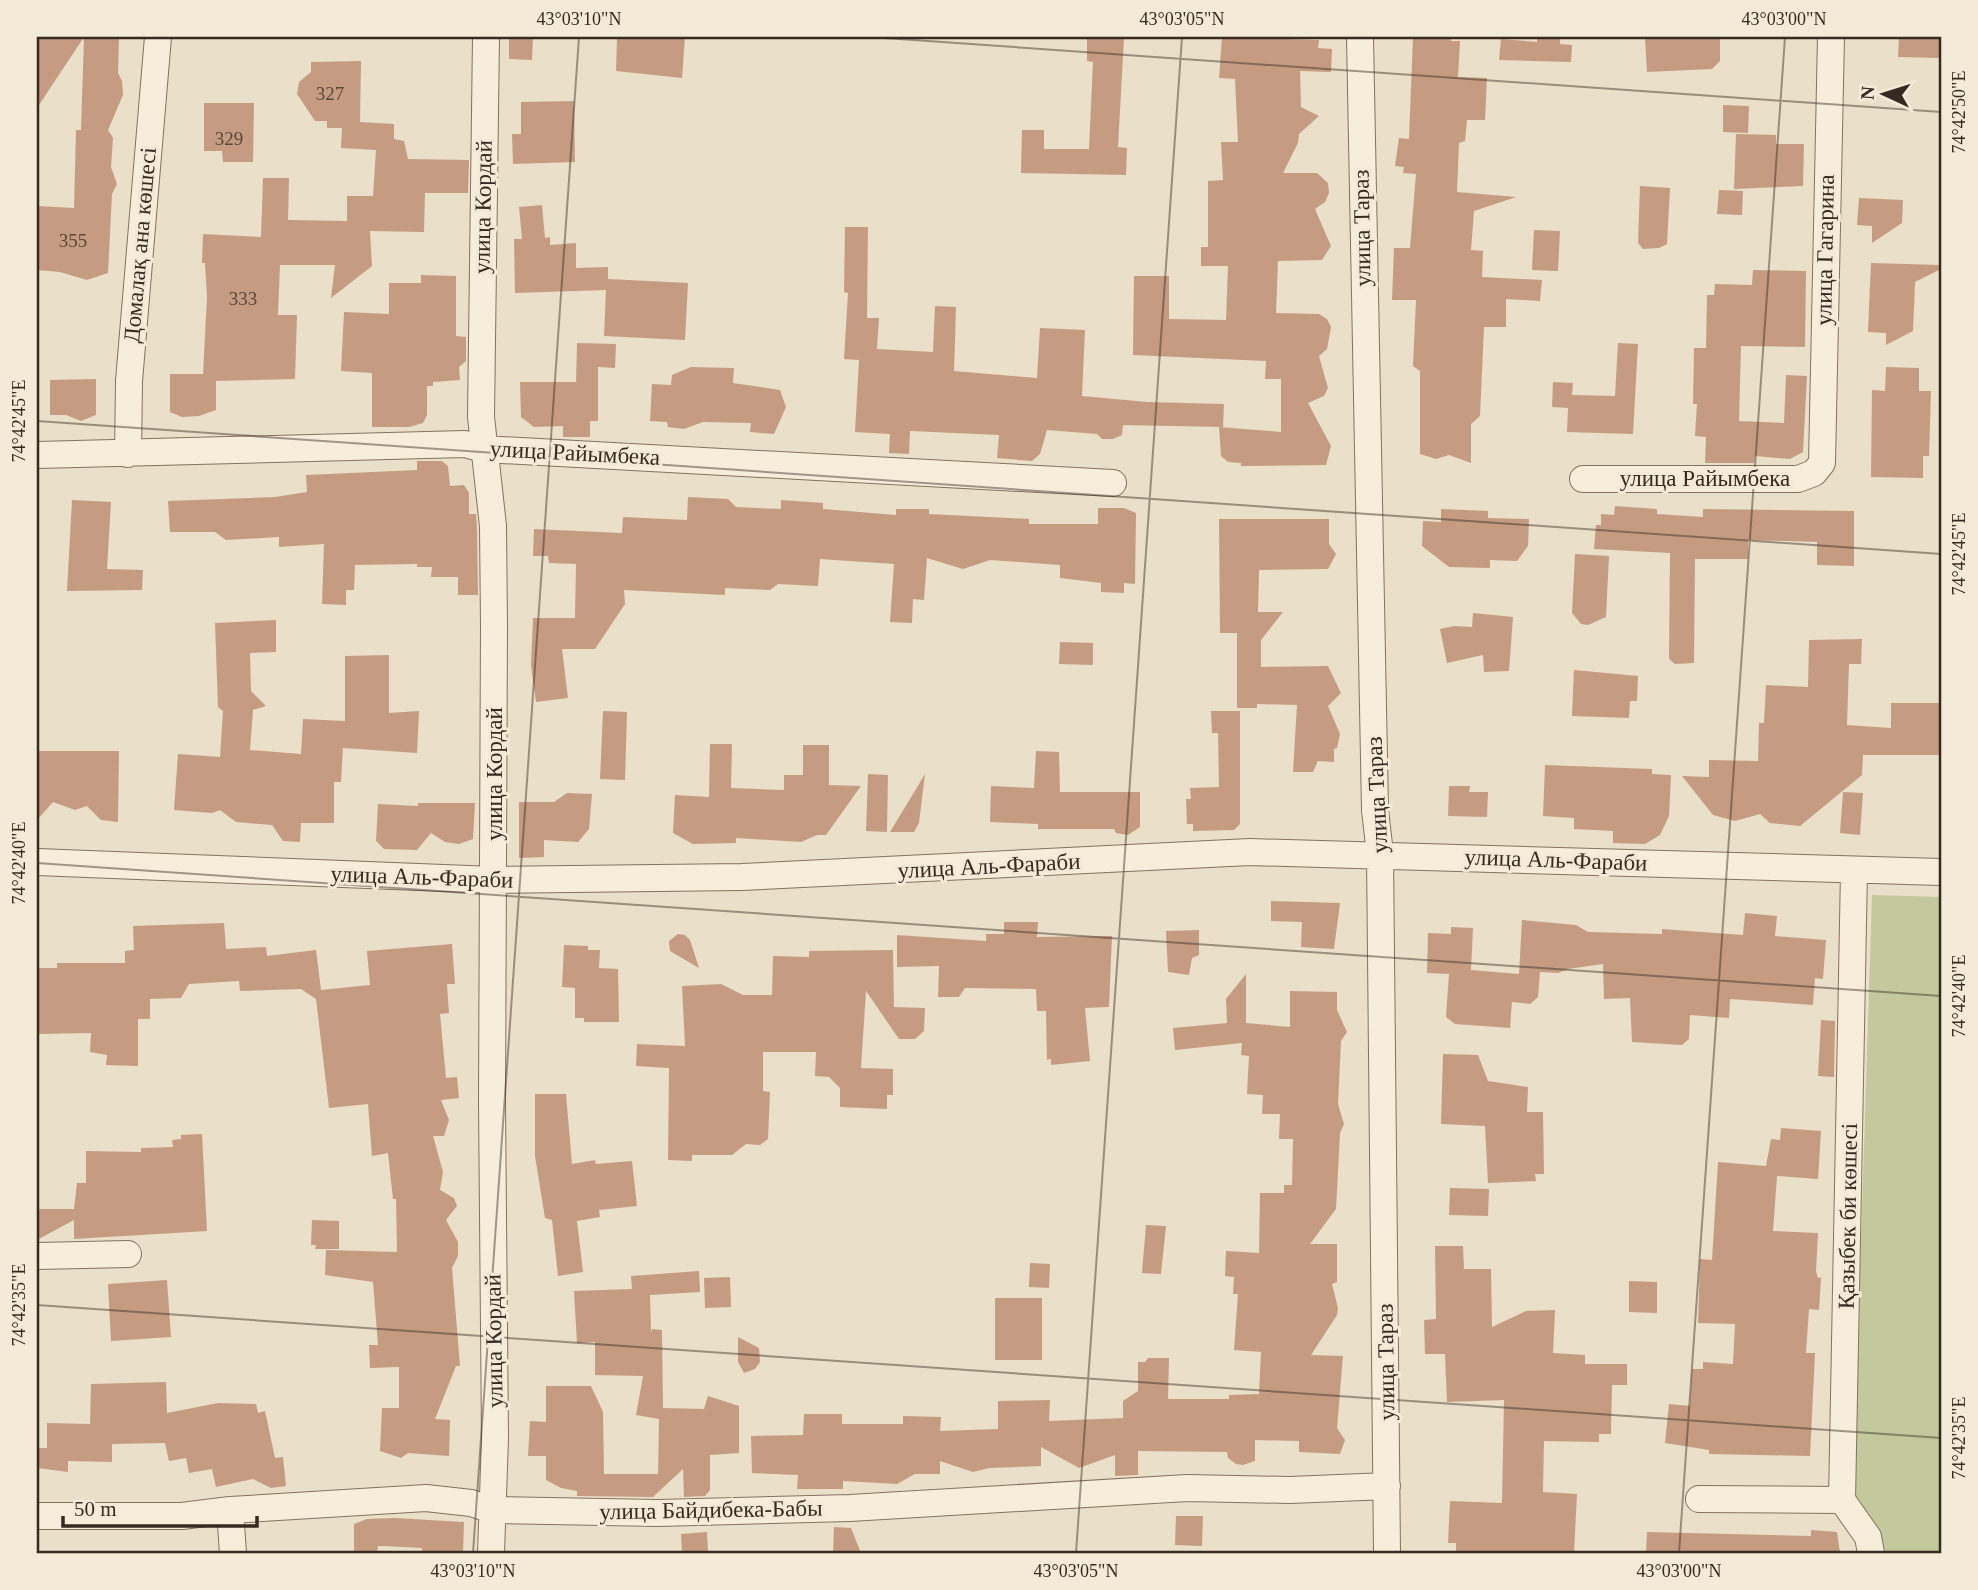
<svg xmlns="http://www.w3.org/2000/svg" width="1978" height="1590" font-family="'Times New Roman',serif">
  <style>
    .green { fill: #c4c89d }
    .building { fill: #c59c82 }
    .lines { fill: none; stroke-linecap: round; stroke-linejoin: round }
    .minor-casing { stroke: #85725f; stroke-width: 28 }
    .minor { stroke: #f6eddb; stroke-width: 26 }
    .ticks { fill: none; stroke: #372b21; stroke-width: 2; stroke-opacity: 0.45 }
    .labels { text-anchor: middle; dominant-baseline: central; stroke-width: 6; stroke-linejoin: round; paint-order: stroke }
    .number-label { font-size: 19px; fill: #5a4739 }
    .street-label { font-size: 23px; fill: #372b21; stroke: #f3ead7 }
    .neatline { fill: none; stroke: #372b21; stroke-width: 2.5 }
    .ticks-label { font-size: 18px; text-anchor: middle; fill: #372b21 }
  </style>
  <rect width="100%" height="100%" fill="#eadfc8"/>
  <!-- green -->
  <path class="green" d="M1872,895L1941,897V1553H1883L1853,1496Z"/>
  <!-- building -->
  <path class="building" d="M37,37H84L37,108Z
    M84,37H119L118,73L122,81L123,95L108,130L113,138L111,167L117,184L112,194L108,273L87,280L60,272L37,270V206L74,208L76,130H81Z
    M509,37H533L532,60L509,59Z
    M617,37H685L682,78L616,71Z
    M1087,37H1124L1118,147L1127,148L1126,175L1021,173L1022,130H1044V149H1089L1093,62L1087,61Z
    M1222,37L1319,40L1318,48L1332,49L1331,72L1300,71L1301,107L1319,116L1299,134L1298,143L1283,173H1317L1328,183L1329,193L1325,202L1315,209L1331,246L1322,260L1278,261L1276,313L1319,314L1327,319L1331,327L1327,349L1319,356L1328,388L1324,396L1308,403L1331,446L1326,465L1241,466V463L1228,462L1221,456L1219,427L1281,432V379H1265L1266,361L1133,355L1134,276H1169V319L1226,320L1228,266H1201V247H1208V181L1223,180L1221,142H1238L1235,79L1219,78Z
    M1413,37H1451V41H1460L1458,77L1487,78L1485,120H1467L1465,141L1459,143L1457,192L1516,197L1474,211L1471,250L1483,251L1482,277L1542,280L1540,301L1506,299V327H1484L1480,416L1471,424V463L1449,455L1436,459L1420,454V371L1413,366L1416,300H1392L1394,248H1410L1416,174L1403,173L1404,167L1395,166L1399,138L1409,139Z
    M1645,37H1720V61L1712,69L1647,72Z
    M1899,37H1940V58L1898,57Z
    M1537,38L1560,39V44L1572,45L1571,62L1499,60L1501,39L1537,42Z
    M361,61L360,122L394,124V139L404,141L408,159L469,160L468,193H425L424,232L370,231L372,266L331,298L335,265H280L278,315H297L295,379L216,381V410L199,416L182,417L170,412V374H203L207,297L205,263H202L203,234L261,237L263,178H289L288,220L347,221V196H373L376,150L341,148L342,128H327V121H315L297,94L299,82L311,72V62Z
    M574,101L575,162L513,164L512,134H521V102Z
    M204,103H254L253,162H223L222,151H204Z
    M1723,105L1749,106L1748,133L1723,132Z
    M1736,134L1776,135V144H1804L1803,186L1734,189Z
    M1640,186L1670,188L1667,244L1659,248L1643,249L1638,243Z
    M1719,190L1743,191L1742,215L1717,214Z
    M1859,198L1903,200L1902,223L1872,243V226L1857,225Z
    M542,205L545,238L550,237V245L576,243V268L608,267V279L688,283L685,340L604,336L606,290L515,293L514,239H522L519,207Z
    M845,227H868L867,318H879L877,349L933,352L935,306L956,307L954,371L1037,378L1040,328L1085,330L1082,396L1147,402L1224,404L1223,427L1123,425L1122,435L1113,439H1102L1097,434L1047,430L1040,454L1032,461L997,458L999,435L910,431L909,454L889,453L890,434L855,432L859,360L844,359L848,293L844,292Z
    M1534,230L1560,231L1558,271L1532,270Z
    M1871,263L1941,265V269L1915,282L1913,331L1886,345V333L1868,332Z
    M1753,270L1806,271L1805,347L1741,346L1739,421L1784,423L1786,375L1807,376L1803,452L1790,459L1755,456L1754,463H1705L1706,437L1695,436L1697,404H1693L1694,348H1706L1707,295H1714L1715,284L1752,285Z
    M421,275L456,276V336L466,337V361L459,367L460,380L433,382V386H427V415L423,423L409,427H372V373L341,371L344,312L389,314V283H421Z
    M577,343L616,344L615,368L598,367V421H590V437H563V426L534,427L521,417L520,382H576Z
    M1618,343L1638,344L1633,434L1567,432L1568,408L1552,407L1553,382L1573,383L1572,395L1615,396Z
    M691,367L734,368L733,383L780,390L786,407L774,434L750,432L751,423L703,422L684,429L668,427L667,422L650,421L652,384L671,385L672,375Z
    M1886,367L1919,368V391H1931L1929,456H1923V478L1871,477L1872,390L1885,391Z
    M96,379V415L81,421L66,415H50V380Z
    M417,461H442L448,466L450,486L464,485L469,493V514H476L477,527L478,595H458V577H431L432,567H417V564L355,565L354,590H346V605L322,604L324,544L279,547V537L226,540L215,532H170L168,501L275,497L307,492L306,475L417,470Z
    M688,497L728,499L736,507L781,509V500L823,503V509L896,515V509H929V514L1029,519V524H1098V508H1124L1136,513L1135,584L1124,583V593L1101,592V583L1060,578V565L990,560L963,569L927,558L924,600L913,599L912,623L890,622L894,564L820,559L818,586L778,584L770,590L725,588V595L624,590L625,604L595,649H562L568,698L536,702L531,665L533,618H575L576,564L549,563L548,556H533L534,529L622,533L623,517L687,520Z
    M72,500L111,502L107,569L143,570L142,590L67,591Z
    M1615,506L1657,509V514L1703,517V509L1854,511V566L1817,565V542L1748,540V559H1695L1694,663L1675,664L1669,659L1670,553L1594,549L1596,525H1601V514L1614,515Z
    M1441,509L1488,511V518L1529,519L1528,546L1517,561L1490,560V568L1449,567L1422,546L1423,521L1441,522Z
    M1219,519H1329V544L1336,554L1328,569L1259,570L1258,612H1283L1261,640V667L1328,666L1341,693L1328,706L1340,734L1337,748L1334,749V762L1318,761L1313,772H1293L1297,705L1257,704V708H1237V633H1220Z
    M1575,554L1609,556L1606,617L1588,625L1581,624L1572,613Z
    M1473,613L1513,617L1509,671L1484,672L1483,655L1447,663L1440,629L1454,626L1472,627Z
    M276,620V652L250,653L251,691L266,706L253,710L250,750L301,754L303,719L345,721V656L389,655V713L419,711L417,753L343,748L341,782H334V823H301L300,842L283,841L272,825L236,822L220,810L212,813L174,810L178,754L220,757L223,711L218,707L215,623Z
    M1862,639L1861,664H1849L1847,725L1891,728V703H1941V755H1863L1862,775L1800,826L1770,823L1760,814L1735,821L1713,815L1682,776L1709,777V760L1758,761L1759,723H1764L1766,685L1808,687L1809,640Z
    M1060,642L1093,643V665L1059,664Z
    M1574,670L1638,676L1637,701H1630L1629,718L1572,716Z
    M603,711L627,712L625,780L600,779Z
    M1211,711H1240V824L1234,830L1193,831V824H1187L1186,799H1191L1190,788L1219,787L1218,733H1212Z
    M710,744H732L731,788L784,790V775H803V745H829V785L861,786L826,835H817L801,842L736,838V843L693,844L673,833L675,795L709,797Z
    M37,751H119L118,822L101,820L87,806L75,810L53,802L37,820Z
    M1036,751L1059,752L1060,792H1140V827L1128,835L1116,833L1114,829H1038V824L990,822L991,786L1034,788Z
    M1545,765L1652,769V774L1671,775L1669,816L1660,835L1645,844L1613,843V831L1574,829V818L1543,816Z
    M868,774L888,775L887,832L866,831Z
    M925,774L919,823L914,832H890Z
    M1449,786H1470L1469,792H1488L1487,817L1448,816Z
    M1843,792L1863,793L1860,835L1840,833Z
    M567,793L592,794L589,829L578,842L544,840V857L519,858V802H554Z
    M418,803H475L473,839L459,844L445,842L431,833L417,850L384,849L376,841L378,804L418,806Z
    M1271,901L1340,903L1334,949L1301,947L1302,922L1271,921Z
    M1745,913L1777,916L1775,936L1826,940L1823,979L1815,978L1813,1005L1730,999L1729,1018L1690,1015L1689,1039L1682,1045L1632,1042L1630,998L1604,999L1603,964L1568,969L1558,973L1540,972L1538,997L1530,1004L1512,1002L1510,1028L1455,1024L1446,1017L1449,974L1427,973L1428,933L1451,934V927L1473,928L1471,970L1519,974L1522,920L1576,925L1588,932L1662,934V929L1743,935Z
    M1004,922H1038L1037,937L1112,936L1109,1007L1085,1008L1090,1061L1051,1065V1059L1047,1060L1046,1011H1037L1036,989L965,988L959,997H938L939,966L897,967V935L986,941V934H1004Z
    M224,923L226,949L266,947L267,956L316,950L321,990L370,985L367,951L452,944L455,984H447L449,1013L440,1014L446,1078L457,1077L459,1098L441,1100L449,1120L444,1136H433L443,1172L440,1190L454,1198L457,1206L446,1220L458,1242V1256L452,1268L460,1366H456L435,1419L450,1420L449,1456L408,1453L401,1458L380,1451L382,1408H399V1367L370,1368L369,1345H378L373,1282L325,1275L326,1250L397,1252L396,1199H393L388,1153L372,1156L368,1104L329,1108L316,999L301,989L240,991L239,981L189,984L181,998L150,999V1019H138V1066L106,1065L107,1055L90,1052L91,1033L37,1034V968H57V963H125V951L134,950L133,926Z
    M1199,930V955L1192,958L1189,975L1168,972L1166,931Z
    M678,934L685,935L690,940L699,968L670,951L669,941Z
    M564,945L588,946V950H600L599,968L618,969L619,1022H584V1018H575V988L562,987Z
    M893,950L894,1007L925,1008L924,1031L915,1039H899L866,991L861,1068L893,1069V1095H887V1109L840,1107V1088L829,1077L815,1076L816,1052H763V1091L770,1092L768,1139L760,1145L746,1144L732,1155H692V1161L668,1160L669,1068L636,1066L637,1044L685,1046L682,986L721,984L743,995H772L773,956L809,957V951Z
    M1246,974V1023L1290,1027V991L1337,992V1010L1347,1032L1341,1041L1338,1104L1344,1124L1340,1133L1336,1209L1310,1244H1337V1282L1332,1284L1338,1308L1337,1315L1311,1355L1343,1356L1337,1428L1345,1440L1340,1454L1299,1452V1441L1255,1440V1461L1243,1465L1236,1464L1228,1458L1227,1452L1138,1451V1475L1115,1476V1455L1079,1468L1041,1447V1466L989,1468L973,1472L940,1461V1474H915L897,1484L843,1481V1489H797L798,1475L752,1473L751,1436L803,1435L804,1414H842V1424H903V1416L941,1417L940,1431L998,1429V1401L1050,1400L1049,1421L1123,1418V1401L1138,1391V1362H1145L1148,1358H1169L1168,1399H1229V1395L1259,1394L1261,1352L1234,1350L1238,1294H1233L1234,1277L1225,1276L1226,1251L1259,1253L1260,1193H1284V1185H1292L1293,1139H1279L1280,1114H1262L1263,1095L1247,1094L1249,1056L1241,1055L1242,1043L1175,1050L1173,1028L1227,1023L1226,999Z
    M1821,1020L1835,1021L1834,1077L1818,1076Z
    M1443,1054L1478,1055L1488,1081L1528,1087L1527,1112H1543L1544,1174H1535L1536,1181L1488,1183L1485,1126L1441,1124Z
    M535,1094H566L572,1164L595,1160L596,1164L632,1161L637,1206L599,1210L600,1217L577,1221L583,1272L558,1276L552,1220L545,1218L535,1156Z
    M1781,1128L1821,1131L1818,1179L1777,1176L1773,1231L1818,1233L1816,1271L1818,1278L1821,1277L1819,1310L1809,1309L1806,1353H1815L1810,1456L1709,1454V1450L1665,1443L1669,1404L1690,1406L1692,1369H1703V1362L1733,1364L1735,1324L1698,1323L1700,1259L1712,1260L1718,1162L1766,1166L1771,1139L1780,1140Z
    M202,1134L207,1231L74,1239V1220L37,1240V1209H74L77,1183H86V1151L141,1152V1148L173,1147L172,1140L181,1139V1135Z
    M1450,1188L1489,1189L1488,1216L1449,1215Z
    M312,1220L339,1221V1249H315L316,1245H311Z
    M1146,1225L1166,1226L1161,1274L1142,1273Z
    M1435,1246H1463L1464,1269H1491L1492,1327L1526,1311L1555,1310L1553,1353L1585,1355V1364H1627V1385H1612L1611,1434H1599V1442L1544,1441L1543,1492L1577,1494L1574,1553H1456V1543H1448L1450,1501L1502,1503L1504,1400L1447,1402L1445,1354H1425L1424,1320L1436,1319Z
    M1030,1263L1050,1264L1049,1288L1029,1287Z
    M699,1271L700,1292L650,1295L651,1333L652,1329L662,1330L663,1408L704,1409L708,1396L739,1406V1453L710,1455V1490L705,1496L684,1497L683,1469L653,1497L577,1496V1491L561,1488L546,1480V1456H528L530,1421L546,1422V1386H591L603,1412L604,1474H658L659,1419L636,1415L643,1376L595,1375V1342L577,1343L574,1291L632,1289L631,1276Z
    M730,1277L731,1307L705,1308L704,1278Z
    M167,1280L171,1337L111,1341L108,1284Z
    M1629,1281L1657,1282V1313L1629,1312Z
    M995,1298H1042V1360H995Z
    M738,1337L759,1348L760,1362L755,1369L744,1373L738,1362Z
    M166,1382L167,1413L218,1403L256,1404L258,1413L265,1411L275,1458L283,1457L286,1486L271,1488L253,1479L216,1487L212,1469L189,1473L186,1458L169,1461L165,1443L112,1444V1462L68,1461V1472L37,1468V1448H47V1423L90,1424L91,1384Z
    M1176,1516H1203L1202,1546L1175,1545Z
    M395,1518L464,1522L463,1553H422V1548L384,1546H378L377,1553H354V1524L367,1519Z
    M834,1527L851,1528L861,1553H833Z
    M1811,1530L1837,1532L1840,1553H1646L1647,1532L1811,1536Z
    M707,1532L708,1553H682L681,1534Z"/>
  <g class="lines">
    <!-- minor casing -->
    <g class="minor-casing">
      <path id="minor" d="M486,37L481,417L493,526L494,625L492,1103L495,1439L491,1553
        M1360,37L1375,810L1380,854L1387,1553
        M128,454L129,381L158,37
        M37,455L465,444L483,449L1113,483
        M1583,479H1798L1814,473L1822,463L1831,37
        M37,862L494,880L742,877L1250,852L1941,872
        M1854,871L1842,1500L1868,1537L1871,1553
        M37,1256L128,1254
        M1699,1499L1842,1500
        M230,1510L233,1553
        M37,1516H182L230,1510L426,1498L471,1503L492,1510L658,1513L850,1508L1187,1488L1290,1490L1387,1486"/>
    </g>
    <!-- minor -->
    <use href="#minor" class="minor"/>
  </g>
  <!-- ticks -->
  <path class="ticks" d="M870,37L1941,112M37,421L1941,554M37,863L1941,996M37,1305L1941,1438M473,1553L579,37M1076,1553L1182,37M1679,1553L1785,37"/>
  <g class="labels">
    <!-- number labels -->
    <g class="number-label">
      <text x="330" y="93">327</text>
      <text x="229" y="138">329</text>
      <text x="73" y="240">355</text>
      <text x="243" y="298">333</text>
    </g>
    <!-- street labels -->
    <g class="street-label">
      <text transform="translate(483 207) rotate(-89)">улица Кордай</text>
      <text transform="translate(1362 228) rotate(-91)">улица Тараз</text>
      <text transform="translate(140 245) rotate(-85)">Домалақ ана көшесі</text>
      <text transform="translate(1825 250) rotate(-89)">улица Гагарина</text>
      <text transform="translate(575 453) rotate(3)">улица Райымбека</text>
      <text x="1705" y="478">улица Райымбека</text>
      <text transform="translate(494 774) rotate(-90)">улица Кордай</text>
      <text transform="translate(1377 795) rotate(-93)">улица Тараз</text>
      <text transform="translate(1556 860) rotate(2)">улица Аль-Фараби</text>
      <text transform="translate(989 866) rotate(-3)">улица Аль-Фараби</text>
      <text transform="translate(422 877) rotate(2)">улица Аль-Фараби</text>
      <text transform="translate(1848 1216) rotate(-89)">Қазыбек би көшесі</text>
      <text transform="translate(494 1341) rotate(-91)">улица Кордай</text>
      <text transform="translate(1386 1362) rotate(-91)">улица Тараз</text>
      <text transform="translate(711 1510) rotate(-1)">улица Байдибека-Бабы</text>
    </g>
  </g>
  <!-- border -->
  <rect width="1978" height="1590" fill="none" stroke="#f3ead7" stroke-width="77"/>
  <!-- north arrow -->
  <g transform="translate(1884 94) rotate(274)" stroke="#f3ead7" stroke-width="5" paint-order="stroke">
  <path d="M0-5L12 26L0 18L-12 26Z" fill="#372b21"/>
  <text y="-10" font-size="19" font-weight="bold" text-anchor="middle" fill="#372b21">N</text>
  </g>
  <!-- scale -->
  <path d="M63 1516v10h194v-10" fill="none" stroke="#372b21" stroke-width="3.5"/>
  <text x="74" y="1516" font-size="21" fill="#372b21" stroke="#f3ead7" stroke-width="5" paint-order="stroke">50 m</text>
  <rect x="38" y="38" width="1902" height="1514" class="neatline"/>
  <g class="ticks-label">
    <text x="579" y="25">43°03'10"N</text>
    <text x="1182" y="25">43°03'05"N</text>
    <text x="1784" y="25">43°03'00"N</text>
    <text transform="translate(1959 112) rotate(-90)" y="6">74°42'50"E</text>
    <text transform="translate(19 421) rotate(-90)" y="6">74°42'45"E</text>
    <text transform="translate(1959 554) rotate(-90)" y="6">74°42'45"E</text>
    <text transform="translate(19 863) rotate(-90)" y="6">74°42'40"E</text>
    <text transform="translate(1959 996) rotate(-90)" y="6">74°42'40"E</text>
    <text transform="translate(19 1305) rotate(-90)" y="6">74°42'35"E</text>
    <text transform="translate(1959 1438) rotate(-90)" y="6">74°42'35"E</text>
    <text x="473" y="1577">43°03'10"N</text>
    <text x="1076" y="1577">43°03'05"N</text>
    <text x="1679" y="1577">43°03'00"N</text>
  </g>
</svg>
